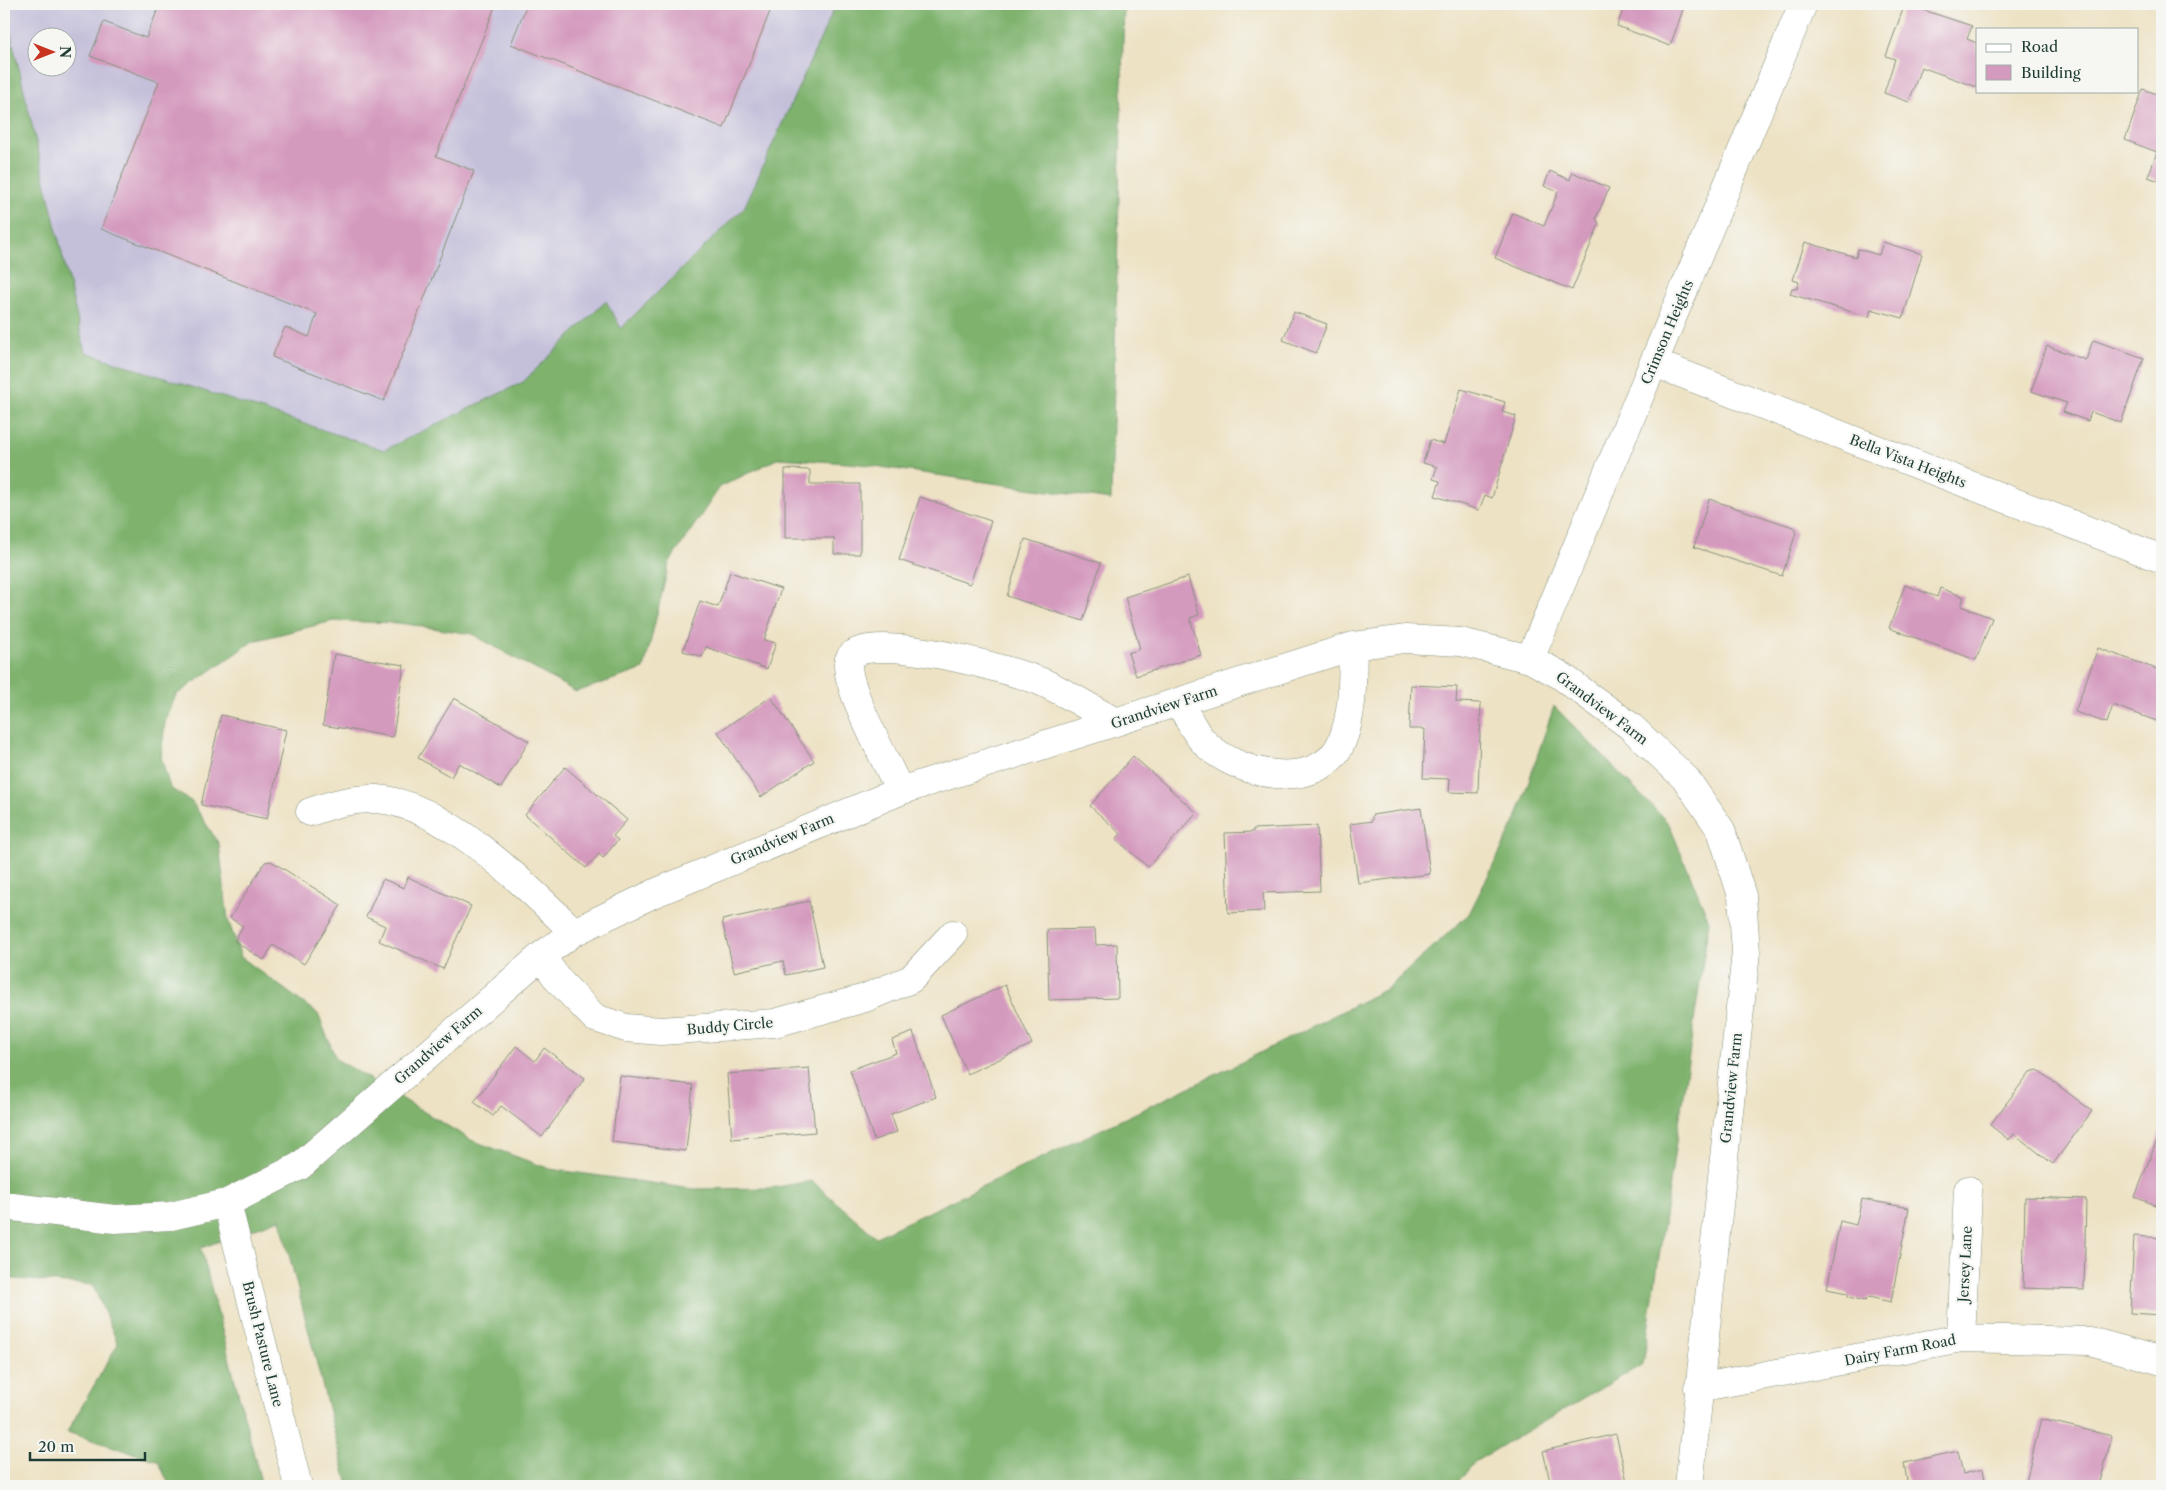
<svg xmlns="http://www.w3.org/2000/svg" width="2166" height="1490" font-family="'Libre Caslon Text',serif">
  <style>
    .industrial { fill: #c5c0da; fill-rule: evenodd }
    .forest { fill: #7eb26d; stroke: #4e7850 }
    .building { fill: #d49abe }
    .lines { fill: none; stroke-linecap: round; stroke-linejoin: round }
    .minor-casing { stroke: #86907c; stroke-width: 29 }
    .minor { stroke: #fff; stroke-width: 28 }
    .labels { text-anchor: middle; dominant-baseline: central; stroke-width: 4.5; stroke-linejoin: round; paint-order: stroke }
    .street-label { font-size: 14px; fill: #1f3d34; stroke: #f6f6f2 }
  </style>
  <rect width="100%" height="100%" fill="#f6f6f2"/>
  <filter id="ink" filterUnits="userSpaceOnUse"><feTurbulence type="fractalNoise" baseFrequency=".02" numOctaves="2"/><feDisplacementMap in="SourceGraphic" scale="10" xChannelSelector="R" yChannelSelector="G"/><feConvolveMatrix kernelMatrix="1 2 1 2 8 2 1 2 1" color-interpolation-filters="sRGB"/></filter>
  <filter id="wash" filterUnits="userSpaceOnUse"><feTurbulence type="fractalNoise" baseFrequency=".0096" numOctaves="4" result="noise"/><feDisplacementMap in="SourceGraphic" scale="20" xChannelSelector="R" yChannelSelector="G"/><feGaussianBlur stdDeviation="1.12" result="paint"/><feColorMatrix in="noise" values="0 0 0 0 0 0 0 0 0 0 0 0 0 0 0 0 0 1.4 0 .05"/><feComposite in="paint" operator="in"/></filter>
  <g filter="url(#wash)">
    <rect width="100%" height="100%" fill="#ede2c4"/>
    <!-- industrial -->
    <path class="industrial" d="M4,4H836L744,208L620,329L606,301L523,382L384,450L85,352ZM38,38H68V68H38Z"/>
    <!-- forest -->
    <path class="forest" d="M836,4H1124L1111,500L860,464L779,458L720,487L669,563L644,669L576,692L472,634L399,623L333,621L253,641L176,695L165,722L161,757L170,788L192,802L219,844L228,920L241,957L318,1014L336,1059L471,1140L550,1169L694,1189L771,1188L812,1181L876,1237L1234,1066L1388,988L1469,914L1515,822L1554,706L1669,824L1709,921L1643,1364L1476,1461L1454,1486H348L280,1219L201,1248L262,1486H170L158,1461L67,1432L118,1344L93,1285L4,1278V5L85,352L384,450L523,382L606,301L621,328L744,208Z"/>
    <g id="blocks">
      <!-- building -->
      <path class="building" d="M160,4H496L436,156L474,171L384,401L272,357L285,327L309,337L317,314L101,229L159,82L90,56L104,22L146,38Z
        M527,4H773L724,128L511,44Z
        M1625,4H1685L1670,46L1617,26Z
        M1905,4L1972,26L1967,39L1977,43V87L1921,67L1909,102L1884,93L1895,59L1886,56Z
        M2143,89L2162,96V182L2148,177L2157,152L2125,140Z
        M1550,171L1570,180L1572,172L1609,188L1596,218L1599,224L1572,290L1495,258L1513,213L1544,226L1558,192L1544,186Z
        M1805,242L1856,257L1858,249L1879,255L1883,242L1922,254L1903,318L1871,309L1869,317L1790,294L1792,288L1797,289L1799,282L1793,280Z
        M1294,312L1327,324L1316,353L1283,340Z
        M2093,340L2144,358L2121,423L2091,412L2088,421L2063,412L2067,403L2031,391L2047,346L2086,360Z
        M1461,389L1505,402L1502,412L1516,416L1492,498L1485,495L1479,510L1435,496L1440,481L1433,479L1437,467L1423,463L1430,440L1444,444Z
        M785,469L810,470V484H860V554H834V538H785Z
        M920,497L991,521L970,584L899,560Z
        M1709,499L1793,527L1796,533L1782,576L1694,547Z
        M1025,539L1101,563L1083,621L1007,596Z
        M730,572L781,589L764,640L776,643L767,669L706,647L702,657L683,651L700,601L718,607Z
        M1188,577L1199,615L1190,618L1201,655L1136,676L1128,653L1140,649L1125,597Z
        M1905,585L1937,597L1940,588L1964,597L1961,606L1992,618L1976,660L1889,628Z
        M2098,648L2162,671V723L2113,705L2107,723L2075,712Z
        M334,654L404,665L393,737L323,725Z
        M1411,685L1457,687L1456,702L1481,703L1478,793L1449,792L1450,779L1423,778L1425,729H1409Z
        M771,697L814,761L761,797L718,732Z
        M454,698L529,741L501,788L459,763L451,777L418,758Z
        M221,715L286,730L267,819L201,805Z
        M1133,756L1197,813L1148,867L1116,839L1121,834L1090,806Z
        M565,767L627,820L613,836L618,840L603,858L599,854L586,868L525,815Z
        M1421,808L1430,874L1358,883L1350,824L1372,821V815Z
        M1317,826L1320,891L1263,893L1264,911L1228,913L1225,833L1253,832V829Z
        M271,861L341,905L304,964L273,945L264,960L234,941L243,926L230,918L265,862Z
        M408,877L471,906L443,969L379,941L385,926L366,917L383,879L404,888Z
        M809,901L823,967L786,975L783,961L734,972L722,920Z
        M1095,929L1096,945L1117,944L1118,998L1049,1000L1047,930Z
        M1005,985L1032,1044L967,1074L941,1015Z
        M913,1032L936,1097L891,1114L897,1132L874,1140L850,1070L896,1053L892,1040Z
        M516,1046L535,1061L544,1048L585,1078L542,1137L501,1106L493,1116L474,1102Z
        M809,1068L815,1132L732,1139L727,1074Z
        M2038,1070L2092,1111L2053,1164L2014,1134L2009,1140L1990,1125L2030,1072Z
        M620,1076L693,1085L686,1151L612,1142Z
        M2162,1127V1208L2135,1197Z
        M2025,1197L2086,1199L2084,1290L2023,1288Z
        M1862,1199L1909,1208L1891,1302L1869,1297L1865,1301L1849,1297L1847,1293L1827,1289L1840,1221L1856,1225Z
        M2134,1236L2162,1238V1315L2130,1313Z
        M2041,1419L2112,1436L2099,1486H2025Z
        M1616,1434L1628,1486H1551L1543,1451Z
        M1958,1451L1963,1474L1983,1469L1986,1486H1908L1904,1463Z"/>
    </g>
  </g>
  <g filter="url(#ink)">
    <use href="#blocks" fill-opacity="0" stroke="#86907c" stroke-width="1"/>
    <g class="lines">
      <!-- minor casing -->
      <g class="minor-casing">
        <path id="minor" d="M1654,363L2162,559
          M1530,659L1803,4
          M1179,702C1187,714 1193,731 1203,741C1234,775 1320,795 1342,741C1354,712 1352,677 1353,646
          M900,791C888,764 847,691 848,664C851,623 1018,672 1042,682C1067,693 1091,709 1116,722
          M310,812C333,804 353,798 377,799C445,804 528,887 574,932
          M541,956L559,981L595,1018L626,1028L661,1031L775,1023L865,998L911,979L953,934
          M227,1203L298,1486
          M4,1206L115,1219L171,1216L227,1203L300,1166L541,956L574,932L655,893L900,791L1353,646L1405,639L1461,642L1530,659L1560,675L1630,726L1686,779L1721,830L1742,896L1746,952L1689,1486
          M1961,1338L1968,1190
          M1698,1388L1961,1338L2090,1341L2162,1361"/>
      </g>
      <!-- minor -->
      <use href="#minor" class="minor"/>
    </g>
  </g>
  <g class="labels">
    <!-- street labels -->
    <g class="street-label">
      <text transform="translate(1667 332) rotate(-67)">Crimson Heights</text>
      <text transform="translate(1908 461) rotate(21)">Bella Vista Heights</text>
      <text transform="translate(1164 707) rotate(-18)">Grandview Farm</text>
      <text transform="translate(1602 708) rotate(37)">Grandview Farm</text>
      <text transform="translate(782 839) rotate(-23)">Grandview Farm</text>
      <text transform="translate(730 1026) rotate(-5)">Buddy Circle</text>
      <text transform="translate(438 1045) rotate(-41)">Grandview Farm</text>
      <text transform="translate(1731 1088) rotate(-84)">Grandview Farm</text>
      <text transform="translate(1965 1264) rotate(-87)">Jersey Lane</text>
      <text transform="translate(263 1344) rotate(76)">Brush Pasture Lane</text>
      <text transform="translate(1900 1350) rotate(-11)">Dairy Farm Road</text>
    </g>
  </g>
  <!-- margin -->
  <rect width="2166" height="1490" fill="none" stroke="#f6f6f2" stroke-width="20"/>
  <!-- legend -->
  <rect x="1976" y="28" width="162" height="65" fill="#f6f6f2" stroke="#a0aca6"/>
  <rect x="1986" y="44" width="25" height="8" fill="#ffffff" stroke="#a0aca6"/>
  <text x="2021" y="52" font-size="15" fill="#1f3d34">Road</text>
  <rect x="1986" y="65" width="25" height="15" fill="#d49abe" stroke="#a0aca6"/>
  <text x="2021" y="78" font-size="15" fill="#1f3d34">Building</text>
  <!-- north arrow -->
  <g transform="translate(52 52) rotate(90)"><circle r="24" fill="#f6f6f2" stroke="#a0aca6"/>
  <path d="M0-4L9 19L0 12L-9 19Z" fill="#c8321e"/>
  <text y="-8" font-size="14" font-weight="bold" text-anchor="middle" fill="#1f3d34">N</text>
  </g>
  <!-- scale -->
  <path d="M30 1452v8h115v-8" fill="none" stroke="#1f3d34" stroke-width="2.5"/>
  <text x="38" y="1452" font-size="15" fill="#1f3d34" stroke="#f6f6f2" stroke-width="4" paint-order="stroke">20 m</text>
</svg>
